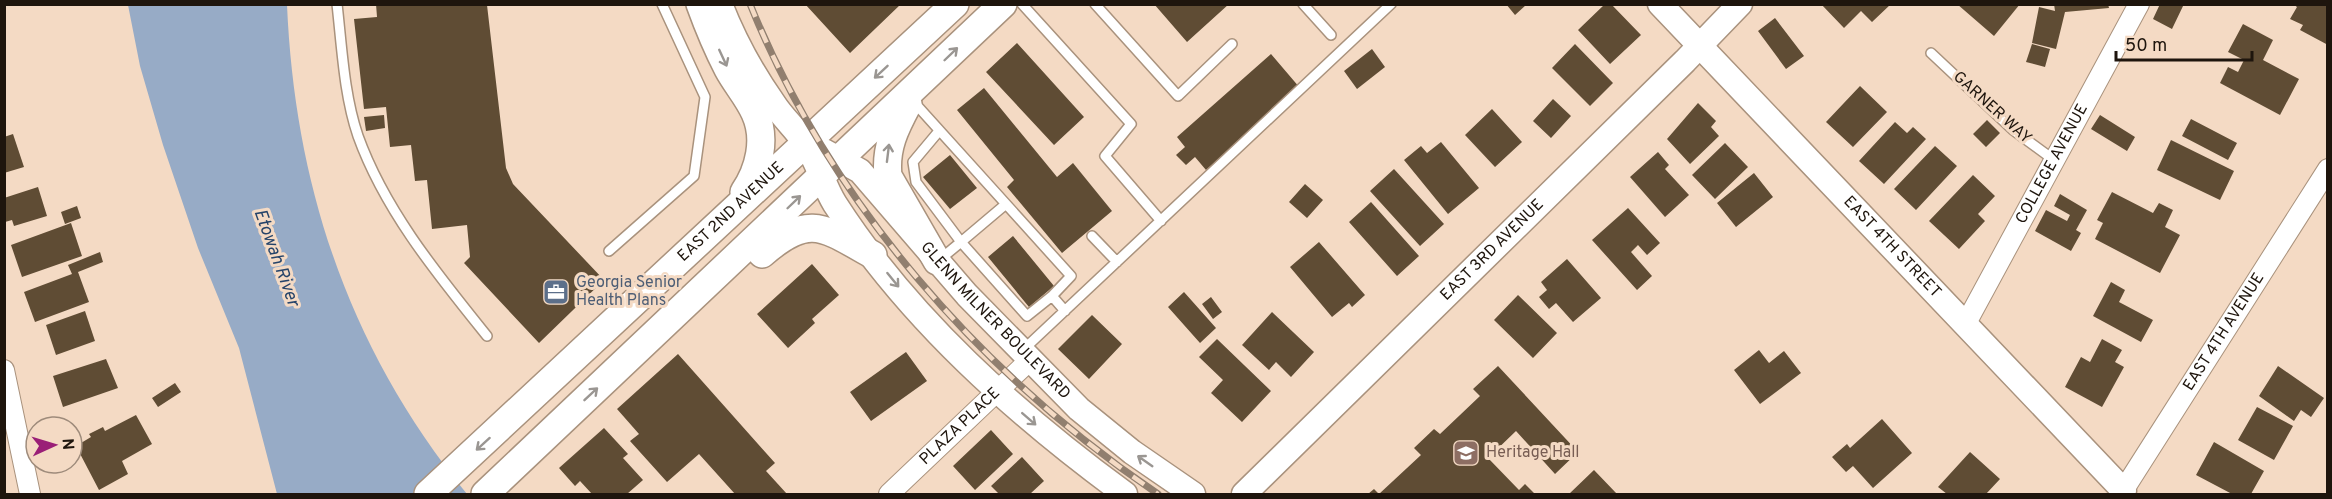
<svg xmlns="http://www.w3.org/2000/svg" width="2332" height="499" font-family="Overpass,sans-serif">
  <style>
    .water { fill: #97abc6 }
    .building { fill: #5f4c34 }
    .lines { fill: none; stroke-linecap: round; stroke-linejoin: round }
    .service-casing { stroke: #a9927d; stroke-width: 12 }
    .minor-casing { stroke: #a9927d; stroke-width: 22 }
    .tertiary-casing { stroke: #a9927d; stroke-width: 27 }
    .secondary-casing { stroke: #a9927d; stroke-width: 30 }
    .service { stroke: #fff; stroke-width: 9 }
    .minor { stroke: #fff; stroke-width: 20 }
    .tertiary { stroke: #fff; stroke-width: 24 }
    .secondary { stroke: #fff; stroke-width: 27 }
    .rail-casing { stroke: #917f6f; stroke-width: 7 }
    .rail { stroke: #f4dac4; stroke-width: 4.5; stroke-dasharray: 14; stroke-linecap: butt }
    .oneway { stroke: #9a9692 }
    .labels { text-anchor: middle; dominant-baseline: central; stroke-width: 6; stroke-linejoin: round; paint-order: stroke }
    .street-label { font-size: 16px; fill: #1e150d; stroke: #f4dac4 }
    .service-label { font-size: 16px; fill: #4e5e75; stroke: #f4dac4; text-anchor: start }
    .education-label { font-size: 16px; fill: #785e54; stroke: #f4dac4; text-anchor: start }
    .water-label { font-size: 18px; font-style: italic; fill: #26446a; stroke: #f4dac4 }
  </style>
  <rect width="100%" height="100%" fill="#f4dac4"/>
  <!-- water -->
  <path class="water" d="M128,5H287C295,188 350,351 467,494H277L239,348L198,248L163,145L140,66Z"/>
  <!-- building -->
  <path class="building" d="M376,4L487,5L506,168L513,184L604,280L539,343L464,263L470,257L467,225L432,229L427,180L415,181L411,145L390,147L386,107L364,109L354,19L377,17Z
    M805,4H901L850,53Z
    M1154,4H1229L1187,42Z
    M1506,4H1527L1515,15Z
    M1605,4H1611L1641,35L1610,64L1578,30Z
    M1821,4H1891L1872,22L1861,11L1844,28Z
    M1957,4H2020L1994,36Z
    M2054,4H2108L2109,8L2065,12L2056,49L2032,43L2039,7L2055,11Z
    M2160,4H2184L2172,29L2153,19Z
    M2293,4H2323L2328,7V45L2300,30L2303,25L2290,19L2297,7Z
    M1775,18L1804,56L1786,69L1758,31Z
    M2243,24L2273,40L2263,60L2299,79L2280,115L2220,83L2228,67L2238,72L2244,60L2228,52Z
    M1017,43L1084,117L1054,145L986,72Z
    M1575,44L1613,83L1590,106L1552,68Z
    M2032,44L2050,49L2045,67L2026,62Z
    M1372,49L1385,67L1357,89L1344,71Z
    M1271,54L1300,88L1206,170L1195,157L1186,165L1176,155L1185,147L1177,137Z
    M1860,86L1887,112L1853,147L1826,122Z
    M984,88L1057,177L1073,163L1112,211L1062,253L1007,187L1014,180L957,110Z
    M1553,99L1571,116L1551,138L1533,121Z
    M1698,103L1716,121L1711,127L1719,136L1690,164L1667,139Z
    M1492,109L1522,142L1495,167L1465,135Z
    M384,115L385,128L366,131L364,117Z
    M2100,115L2135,137L2127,151L2091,129Z
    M2191,119L2237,143L2228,160L2182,136Z
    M1987,120L2000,133L1986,147L1973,134Z
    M1895,122L1907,133L1913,127L1926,139L1884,184L1859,161Z
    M13,134L24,167L4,173V137Z
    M2171,140L2234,171L2220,200L2157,170Z
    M1441,142L1479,188L1448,214L1404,160L1421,146L1427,153Z
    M1725,143L1748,167L1715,199L1692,175Z
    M1935,146L1957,166L1916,210L1894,189Z
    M1658,152L1669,165L1665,169L1689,195L1665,217L1630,177Z
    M950,155L977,188L950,209L923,177Z
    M1394,169L1444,224L1420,246L1370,191Z
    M1754,173L1773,197L1736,227L1717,203Z
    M1973,175L1995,196L1978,214L1985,221L1959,249L1929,221Z
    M1305,184L1323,200L1307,218L1289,202Z
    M38,187L47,216L14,226L12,220L5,222L4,198Z
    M2112,192L2153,213L2159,203L2173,210L2165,227L2180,235L2160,273L2095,239L2103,223L2097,220Z
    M2060,194L2087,210L2076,230L2081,233L2071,251L2035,231L2046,210L2067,221L2070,215L2054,206Z
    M1371,202L1419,256L1397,276L1349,222Z
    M77,206L81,218L65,224L61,212Z
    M1628,208L1660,243L1647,255L1638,245L1631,252L1652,276L1637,290L1592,240Z
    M71,223L82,256L22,277L11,245Z
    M1013,236L1054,286L1029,307L988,257Z
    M1319,242L1365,295L1352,307L1349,303L1332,317L1290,267Z
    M100,252L103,262L78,272L89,302L35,322L24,292L72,274L68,265Z
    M1567,259L1601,298L1573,322L1556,303L1549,309L1539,297L1547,290L1541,282Z
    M812,264L839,295L812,319L815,323L788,348L757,314Z
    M2111,282L2125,290L2119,302L2153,320L2141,342L2093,316Z
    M1184,292L1216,328L1200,343L1168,307Z
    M1518,295L1557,333L1533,358L1494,320Z
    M1211,297L1222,312L1213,319L1202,304Z
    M85,311L95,341L56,355L46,325Z
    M1272,312L1314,352L1291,377L1276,362L1269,370L1242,345Z
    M1092,315L1122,344L1089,379L1058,349Z
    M1217,339L1271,391L1242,422L1211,393L1223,380L1199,357Z
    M2102,339L2122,350L2115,362L2124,367L2102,407L2065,387L2081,357L2090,362Z
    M1759,350L1769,363L1784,351L1801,373L1760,404L1734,370Z
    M906,352L927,381L871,421L850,392Z
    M678,354L775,463L766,471L787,494H735L699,454L667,482L630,441L639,434L617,409Z
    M106,359L118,388L63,407L53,376Z
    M1498,366L1578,452L1555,474L1516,431L1488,458L1519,490L1525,484L1535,494H1368L1374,489L1379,494L1421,455L1414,448L1434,429L1440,434L1480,396L1473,389Z
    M2278,366L2324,398L2311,417L2301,410L2294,421L2259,396Z
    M175,383L181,392L158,407L152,398Z
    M2257,407L2293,426L2274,460L2238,440Z
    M136,415L152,444L122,461L128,474L99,490L76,446L91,437L89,434L103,427L105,431Z
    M1882,419L1912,453L1873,488L1853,466L1846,472L1832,457L1847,444L1850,448Z
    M604,428L628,454L623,458L643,480L627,494H592L580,481L575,486L559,468Z
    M991,430L1013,454L975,490L953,466Z
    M2214,442L2264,471L2251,494H2232L2196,475Z
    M1970,452L2000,479L1986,494H1947L1938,487Z
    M1022,457L1044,481L1030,494H999L991,486Z
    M1594,470L1617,494H1569Z"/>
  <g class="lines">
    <!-- service casing -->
    <g class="service-casing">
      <path id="service" d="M337,4C342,48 344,95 358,136C385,211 438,275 487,336
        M1022,4L1131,124L1105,156L1161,221
        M1095,4L1178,96L1232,44
        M1303,4L1331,35
        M1931,53L2013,130L2054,160
        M912,100L1071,276L1052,296L1065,311
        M939,131L913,162L916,182L961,242L1006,204
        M1092,236L1117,262
        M609,251L694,176L705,97L662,4
        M938,261L961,242L1027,316L1052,296
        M1023,350L1391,4"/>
    </g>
    <!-- minor casing -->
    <g class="minor-casing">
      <g id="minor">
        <path id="s1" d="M1965,325L2139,4"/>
        <path d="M4,370L30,494"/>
        <path id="s2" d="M889,494L1030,360"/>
        <path id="s3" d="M2121,494L2328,169"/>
      </g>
    </g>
    <!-- tertiary casing -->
    <g class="tertiary-casing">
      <g id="tertiary">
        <path d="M720,4C734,40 752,73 774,104C783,118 796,129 805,143C818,162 823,185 835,204C909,319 1016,414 1125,494"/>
        <path id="s4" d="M1660,4L2124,491"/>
        <path id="s5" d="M824,151L860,171L967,295L1079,409L1132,452L1193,494"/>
        <path id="s6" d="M1244,494L1685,61L1740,4"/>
      </g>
    </g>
    <!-- secondary casing -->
    <g class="secondary-casing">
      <g id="secondary">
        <path d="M700,4C708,26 717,48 728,69C736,84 748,97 755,113C767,139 759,170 744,192"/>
        <path d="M908,104C895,128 885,148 888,176L937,261"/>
        <path d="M762,254C809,213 823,227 873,255"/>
        <path id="s7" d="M428,494L955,4"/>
        <path d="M485,494L1003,4"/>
      </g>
    </g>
    <!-- service -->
    <use href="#service" class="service"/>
    <!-- minor -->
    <use href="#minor" class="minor"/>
    <!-- tertiary -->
    <use href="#tertiary" class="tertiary"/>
    <!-- secondary -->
    <use href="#secondary" class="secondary"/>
    <!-- rail casing -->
    <g class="rail-casing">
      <path id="rail" d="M750,4C831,204 981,374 1158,494"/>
    </g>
    <!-- rail -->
    <use href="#rail" class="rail"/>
  </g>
  <!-- one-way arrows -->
  <defs><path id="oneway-shaft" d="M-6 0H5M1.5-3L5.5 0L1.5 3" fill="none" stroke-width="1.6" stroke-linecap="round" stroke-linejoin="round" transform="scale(1.5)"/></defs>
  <g class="oneway">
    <use href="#oneway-shaft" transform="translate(951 54) rotate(-44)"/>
    <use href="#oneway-shaft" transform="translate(723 58) rotate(65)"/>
    <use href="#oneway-shaft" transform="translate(881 72) rotate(137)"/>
    <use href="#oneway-shaft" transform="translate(888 153) rotate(-83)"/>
    <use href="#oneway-shaft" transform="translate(794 202) rotate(-44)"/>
    <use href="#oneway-shaft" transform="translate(893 280) rotate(51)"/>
    <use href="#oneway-shaft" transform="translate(591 394) rotate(-43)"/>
    <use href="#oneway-shaft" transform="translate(1029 419) rotate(41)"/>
    <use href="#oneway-shaft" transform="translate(483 444) rotate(138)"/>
    <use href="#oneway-shaft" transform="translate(1145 461) rotate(-145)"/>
  </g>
  <!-- icons -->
  <defs>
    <g id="office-square" transform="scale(1.35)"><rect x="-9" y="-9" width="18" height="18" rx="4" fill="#5c6f8a" stroke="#f4dac4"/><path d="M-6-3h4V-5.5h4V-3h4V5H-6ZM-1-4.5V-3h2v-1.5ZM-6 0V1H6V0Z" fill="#fff"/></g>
    <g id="university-square" transform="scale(1.35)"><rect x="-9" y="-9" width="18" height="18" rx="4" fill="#8d6e63" stroke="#f4dac4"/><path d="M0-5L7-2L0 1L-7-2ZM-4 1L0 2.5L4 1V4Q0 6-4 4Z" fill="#fff"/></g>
  </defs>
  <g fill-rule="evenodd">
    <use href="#office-square" x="556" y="292"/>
    <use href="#university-square" x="1466" y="453"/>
  </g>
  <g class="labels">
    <!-- street labels -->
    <g class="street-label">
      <text transform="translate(1992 108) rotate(42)">GARNER WAY</text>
      <text stroke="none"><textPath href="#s1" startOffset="183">COLLEGE AVENUE</textPath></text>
      <text stroke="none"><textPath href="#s7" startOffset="414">EAST 2ND AVENUE</textPath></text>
      <text stroke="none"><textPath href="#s4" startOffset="336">EAST 4TH STREET</textPath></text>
      <text stroke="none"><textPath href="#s6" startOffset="348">EAST 3RD AVENUE</textPath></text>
      <text stroke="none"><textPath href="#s5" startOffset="243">GLENN MILNER BOULEVARD</textPath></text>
      <text stroke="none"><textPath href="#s3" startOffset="192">EAST 4TH AVENUE</textPath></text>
      <text stroke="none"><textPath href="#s2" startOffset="98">PLAZA PLACE</textPath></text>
    </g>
    <!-- service labels -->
    <g class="service-label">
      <text x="576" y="283">Georgia Senior<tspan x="576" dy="18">Health Plans</tspan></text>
    </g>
    <!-- education labels -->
    <g class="education-label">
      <text x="1486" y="453">Heritage Hall</text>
    </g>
    <!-- water labels -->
    <g class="water-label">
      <text transform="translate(276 258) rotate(70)">Etowah River</text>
    </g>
  </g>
  <!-- border -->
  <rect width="2332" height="499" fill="none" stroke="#1e150d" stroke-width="12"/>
  <!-- north arrow -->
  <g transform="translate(54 445) rotate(86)"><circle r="28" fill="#f4dac4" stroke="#9e8b7b" stroke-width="1.5"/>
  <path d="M0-4.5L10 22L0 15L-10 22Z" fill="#9a1f77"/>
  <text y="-9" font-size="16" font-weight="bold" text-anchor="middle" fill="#1e150d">N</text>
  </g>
  <!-- scale -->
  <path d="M2116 51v9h136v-9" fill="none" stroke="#1e150d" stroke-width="3"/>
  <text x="2125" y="51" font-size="18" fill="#1e150d" stroke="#f4dac4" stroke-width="4.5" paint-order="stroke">50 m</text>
</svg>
